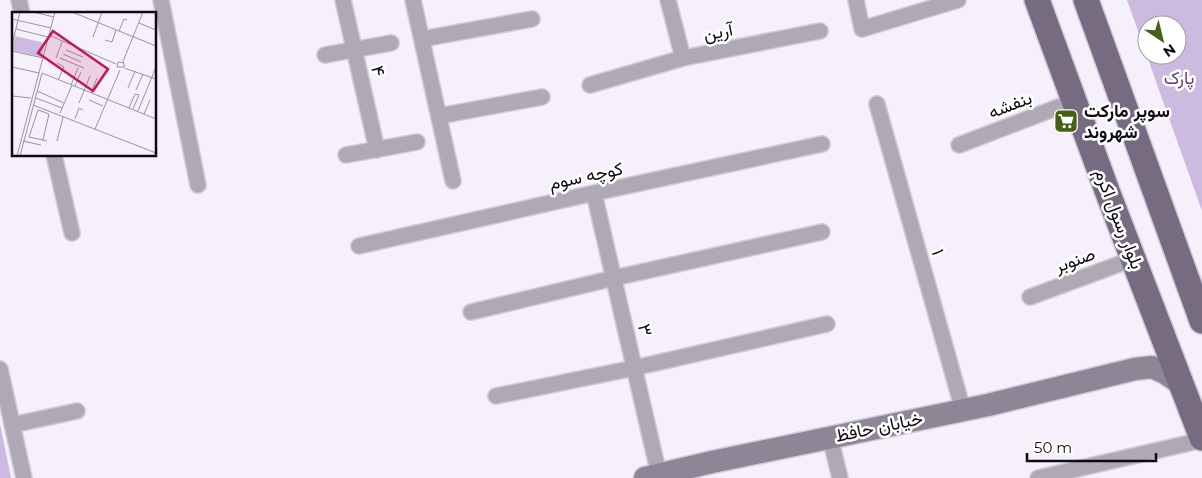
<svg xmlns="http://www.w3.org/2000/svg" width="1202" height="478" font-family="Montserrat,Vazirmatn,sans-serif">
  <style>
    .green { fill: #cdbae0; fill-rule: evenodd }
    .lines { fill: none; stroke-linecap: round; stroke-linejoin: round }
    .street-casing { stroke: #d1cbd7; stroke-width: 18 }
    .secondary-casing { stroke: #d1cbd7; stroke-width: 25 }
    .primary-casing { stroke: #d1cbd7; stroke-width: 28 }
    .street { stroke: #afa9b5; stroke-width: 15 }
    .secondary { stroke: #8e8596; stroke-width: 22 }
    .primary { stroke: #766b80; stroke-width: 25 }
    .labels { text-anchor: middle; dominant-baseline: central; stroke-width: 5; stroke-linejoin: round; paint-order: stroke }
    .street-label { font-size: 18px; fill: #0f0a13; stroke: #fff }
    .park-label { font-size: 18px; fill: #5e4076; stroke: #fff }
    .poi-label { font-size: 18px; font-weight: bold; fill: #0f0a13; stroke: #fff; text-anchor: start }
    .inset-road { fill: none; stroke: #9a949f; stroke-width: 1 }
    .view { fill: #c2185b; fill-opacity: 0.15; stroke: #c2185b; stroke-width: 2.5 }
    .inset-edge { fill: none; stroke: #0f0a13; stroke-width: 2.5 }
  </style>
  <rect width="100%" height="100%" fill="#f6f0fc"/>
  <!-- green -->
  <path class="green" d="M1127,0H1202V211ZM1147,25H1177V55H1147Z
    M0,424L11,478H0Z"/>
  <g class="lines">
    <!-- street casing -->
    <g class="street-casing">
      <path id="street" d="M19,0L22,14
        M161,0L198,185
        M343,0L377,150
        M413,0L453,181
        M668,0L683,58L820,31
        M856,0L862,29L958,0
        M422,39L532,19
        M325,55L391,43
        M590,85L683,58
        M877,104L963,410
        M439,116L542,97
        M959,145L1074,101
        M54,155L72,233
        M346,155L417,142
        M594,193L659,475
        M359,246L594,193L822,144
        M1030,297L1133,259
        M471,312L614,278L822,232
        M0,369L24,478
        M496,396L634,368L827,324
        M12,425L77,411
        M830,437L840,478
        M1038,478L1202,440"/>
    </g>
    <!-- secondary casing -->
    <g class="secondary-casing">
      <path id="secondary" d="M645,478L712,462L988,405L1135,369L1152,367L1165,373L1181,384"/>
    </g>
    <!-- primary casing -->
    <g class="primary-casing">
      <path id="primary" d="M1037,0L1109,196L1202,438
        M1086,0L1202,321"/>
    </g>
    <!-- street -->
    <use href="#street" class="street"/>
    <!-- secondary -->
    <use href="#secondary" class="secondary"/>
    <!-- primary -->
    <use href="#primary" class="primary"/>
  </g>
  <!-- icons -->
  <defs>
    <g id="supermarket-square" transform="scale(1.25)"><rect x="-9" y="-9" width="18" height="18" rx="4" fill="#446114" stroke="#fff"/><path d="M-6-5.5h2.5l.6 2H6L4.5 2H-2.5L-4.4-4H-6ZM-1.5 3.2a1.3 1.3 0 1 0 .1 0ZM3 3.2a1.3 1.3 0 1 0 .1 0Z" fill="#fff"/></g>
  </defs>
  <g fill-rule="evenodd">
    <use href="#supermarket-square" x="1066" y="121"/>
  </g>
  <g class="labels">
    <!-- street labels -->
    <g class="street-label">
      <text transform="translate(718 32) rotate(-11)">آرین</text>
      <text transform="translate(378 71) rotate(77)">۴</text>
      <text transform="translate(1010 105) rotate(-21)">بنفشه</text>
      <text transform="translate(586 176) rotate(-12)">کوچه سوم</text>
      <text transform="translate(1119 219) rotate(69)">بلوار رسول اکرم</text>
      <text transform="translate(938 252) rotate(74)">۱</text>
      <text transform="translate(1075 260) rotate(-20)">صنوبر</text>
      <text transform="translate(645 330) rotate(77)">۳</text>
      <text transform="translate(879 427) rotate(-12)">خیابان حافظ</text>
    </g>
    <!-- park labels -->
    <g class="park-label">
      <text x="1179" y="78">پارک</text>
    </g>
    <!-- poi labels -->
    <g class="poi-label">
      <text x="1084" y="111">سوپر مارکت<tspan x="1084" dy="21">شهروند</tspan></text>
    </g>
  </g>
  <!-- overview -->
  <g transform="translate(12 12)">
    <rect width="144" height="144" fill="#f6f0fc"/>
    <path d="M3,24L33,31L29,45L0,38Z" fill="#cdbae0"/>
    <path class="inset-road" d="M21,0L42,5M60,0L144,34M0,7L39,16M127,11L144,18M4,17L36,25M107,19L112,7L115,8M39,24L104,52M81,25L90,0M93,28L100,30L104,18M0,33L8,0M54,38L71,45M0,39L31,46M51,42L69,50M44,46L50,30M48,46L72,56M45,51L52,55L46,68M112,51L106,50L105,55H112V52L111,49L112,47L131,0M0,55L27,61M112,56L144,67M30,61L144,107M59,73L66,56M63,74L69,60M116,76L123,59M124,78L131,62M25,79L52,91M79,81L85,66M0,84L19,86M24,86L50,96M77,88L91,94M67,91L78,64M21,93L144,141M117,96L123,82M121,97L127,83L123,82M126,99L144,55M48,101L60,73M132,102L138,88M63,107L67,96L71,98M83,117L108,58M31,128L37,102L26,98L17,125L31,128L35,129M11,129L29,133M45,129L51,105M5,144L43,0M8,144L30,61"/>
    <path class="view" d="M41,19L96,57L81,79L26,41Z"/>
    <rect width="144" height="144" class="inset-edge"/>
  </g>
  <!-- north arrow -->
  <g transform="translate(1162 40) rotate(145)"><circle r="24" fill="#ffffff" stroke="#9f9da1"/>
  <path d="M0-4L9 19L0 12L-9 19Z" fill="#446114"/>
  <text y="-8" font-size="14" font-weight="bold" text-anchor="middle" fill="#0f0a13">N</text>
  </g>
  <!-- scale -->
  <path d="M1027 453v8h129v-8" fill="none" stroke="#0f0a13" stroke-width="2.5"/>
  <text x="1034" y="453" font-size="15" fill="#0f0a13" stroke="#ffffff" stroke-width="4" paint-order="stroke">50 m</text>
</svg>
